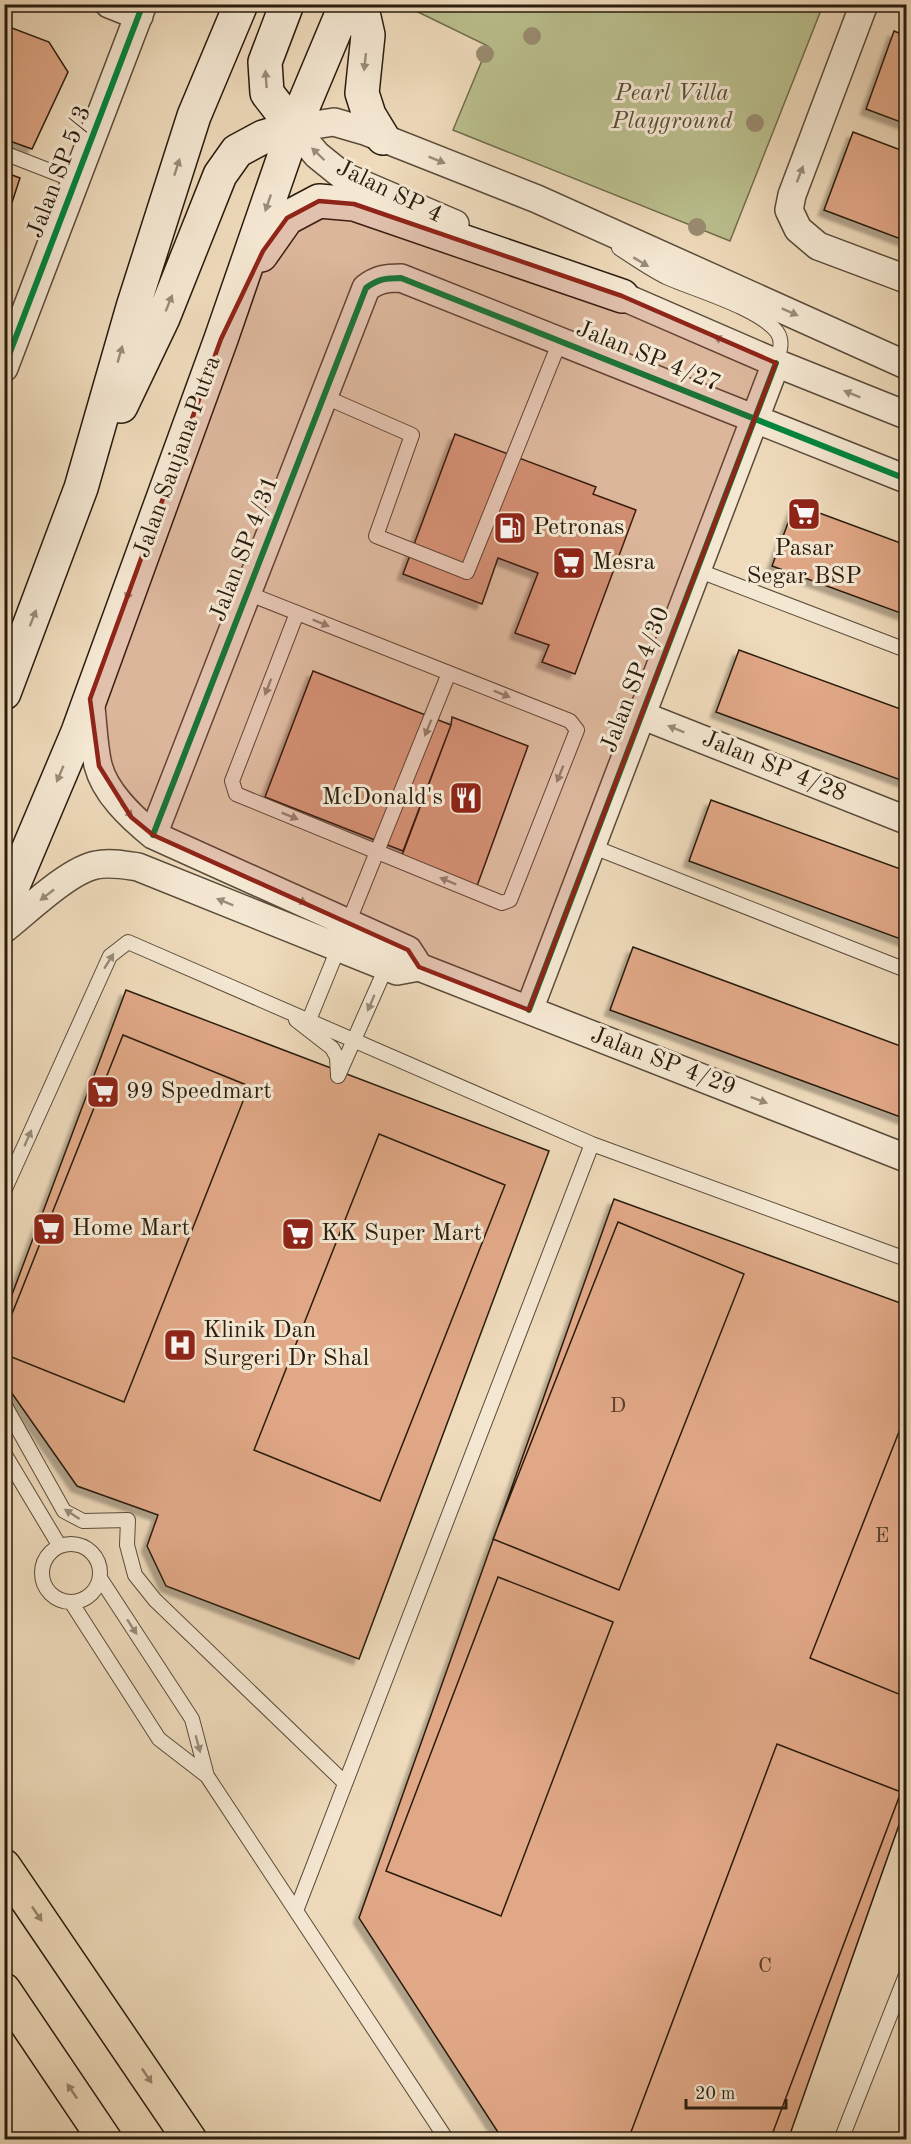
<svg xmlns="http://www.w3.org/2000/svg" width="911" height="2144" font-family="'Old Standard TT',serif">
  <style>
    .green { fill: #bbc08f; stroke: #726e4e; stroke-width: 1.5 }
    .building { fill: #e1a887; stroke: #291c0e; stroke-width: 1.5; filter: url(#shadow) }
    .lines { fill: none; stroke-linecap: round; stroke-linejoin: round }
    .lane-casing { stroke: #5a4c3a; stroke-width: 16 }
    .street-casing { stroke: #5a4c3a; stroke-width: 30 }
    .secondary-casing { stroke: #291c0e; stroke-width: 36 }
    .highway-casing { stroke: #291c0e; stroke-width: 36 }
    .lane { stroke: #f5e8d3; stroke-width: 14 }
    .street { stroke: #f5e8d3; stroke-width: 27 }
    .secondary { stroke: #f5e8d3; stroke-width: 33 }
    .highway { stroke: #efdbbc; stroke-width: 33 }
    .cycleway-casing { stroke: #f5e8d3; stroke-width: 10 }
    .cycleway { stroke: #00873e; stroke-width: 6 }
    .tree { fill: #9a8d72 }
    .oneway { fill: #998c7a }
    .oneway2 { fill: #96856e }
    .marked { fill: #8f2418; fill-opacity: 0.2; stroke: #8f2418; stroke-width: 4.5; stroke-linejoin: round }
    .labels { text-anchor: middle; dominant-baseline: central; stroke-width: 6; stroke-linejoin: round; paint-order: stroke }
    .number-label { font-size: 21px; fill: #573f2c }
    .park-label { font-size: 24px; font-style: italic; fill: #554d35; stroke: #f5e8d3 }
    .street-label { font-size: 24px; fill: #291c0e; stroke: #f5e8d3 }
    .poi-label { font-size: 24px; fill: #291c0e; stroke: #f5e8d3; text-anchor: start }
  </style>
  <defs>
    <filter id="shadow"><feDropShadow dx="-5.5" dy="5.5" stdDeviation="1.5" flood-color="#0004"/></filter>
  </defs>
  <rect width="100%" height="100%" fill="#efdbbc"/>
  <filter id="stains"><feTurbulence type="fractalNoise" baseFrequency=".00333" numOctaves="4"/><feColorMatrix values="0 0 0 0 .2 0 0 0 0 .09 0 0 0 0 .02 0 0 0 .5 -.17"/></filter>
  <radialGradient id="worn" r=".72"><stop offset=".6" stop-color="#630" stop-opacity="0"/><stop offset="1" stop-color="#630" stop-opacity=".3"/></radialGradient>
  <!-- green -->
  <path class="green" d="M421,4H823V5L730,241L453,130L488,46L418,12Z"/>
  <!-- building -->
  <path class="building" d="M4,25L49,42L68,72L32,149L4,139Z
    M894,31L906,36V124L866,109Z
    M853,132L906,152V241L824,210Z
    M4,172L20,178L4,227Z
    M455,434L596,487L593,494L636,510L575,674L542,662L549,645L515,633L538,573L498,558L482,604L403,574Z
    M795,504L906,545V615L772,566Z
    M739,650L906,711V782L716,712Z
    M313,671L451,725L403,851L265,797Z
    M452,717L528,746L477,886L401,858L451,725Z
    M711,800L906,871V941L689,861Z
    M633,947L906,1048V1119L610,1010Z
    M126,990L549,1151L359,1659L166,1586L147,1546L158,1515L77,1486L4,1382V1316Z
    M123,1035L249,1086L124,1402L4,1354V1334Z
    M379,1134L505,1185L380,1501L254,1450Z
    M614,1199L906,1305V1805L788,2140H503L359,1918Z
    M618,1222L744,1274L619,1590L493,1539Z
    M906,1414V1697L810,1658Z
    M498,1577L613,1622L501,1916L386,1871Z
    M777,1744L901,1792L770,2140H628Z"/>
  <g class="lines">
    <!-- lane casing -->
    <g class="lane-casing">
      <path id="lane" d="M4,153L76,181
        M619,248C634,258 650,269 666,277C695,290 759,308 777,332C784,342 779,353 776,363
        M323,396L412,435L376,536L467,572L560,341
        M697,570L906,650
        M247,593L570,721L577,730L510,900L502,903L236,794L232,781L297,613
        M591,846L906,970
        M347,926L449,673
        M296,1020L332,1048L337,1057L338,1075
        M309,1020L340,944
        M338,1076L388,963
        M4,1191L110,956L128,942L592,1144L906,1259
        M4,1404L64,1511L83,1521L128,1520L127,1545L135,1575L155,1600L345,1783
        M4,1453L59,1545
        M42 1573a29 29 0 1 1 58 0a29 29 0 1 1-58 0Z
        M71,1602L159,1739L207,1776L192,1719L100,1578
        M207,1776L447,2140
        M296,1911L592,1144
        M841,2140L906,1975"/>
    </g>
    <!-- street casing -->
    <g class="street-casing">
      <path id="street" d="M109,4L139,16
        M864,4L792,195L789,210L798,229L818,246L906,279
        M294,128L317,155L343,176L455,224
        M294,128L334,122L365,131L537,199L906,365
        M603,288L776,363L906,415
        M4,368L143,4
        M90,699C93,720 93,744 98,765C105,793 131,817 153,835L408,950L419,967
        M641,715L906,820
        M153,835L366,288C378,279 386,278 401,278L906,479
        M4,929C27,911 69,870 96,865C109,862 125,865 138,867L397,971L419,967
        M419,967L906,1158
        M529,1010L776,363"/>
    </g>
    <!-- secondary casing -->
    <g class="secondary-casing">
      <path id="secondary" d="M287,4L265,62L267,93L294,128
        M361,4L368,35L362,93L369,115L383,138
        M261,255L287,218L319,201L354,204L622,296
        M121,406L163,318L220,175L237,151L263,137L294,128
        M4,693L81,488L133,307L194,116L241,4
        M4,907L78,732L221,339L294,128L346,4"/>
    </g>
    <!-- highway casing -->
    <g class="highway-casing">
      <path id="highway" d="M4,1866L190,2140
        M4,1990L105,2140"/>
    </g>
    <!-- lane -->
    <use href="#lane" class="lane"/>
    <!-- street -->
    <use href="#street" class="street"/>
    <!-- secondary -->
    <use href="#secondary" class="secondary"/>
    <!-- highway -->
    <use href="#highway" class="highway"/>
    <!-- cycleway casing -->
    <g class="cycleway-casing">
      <path id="cycleway" d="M4,368L143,4
        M153,835L366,288C378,279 386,278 401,278L906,479
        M529,1010L776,363"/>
    </g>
    <!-- cycleway -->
    <use href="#cycleway" class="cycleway"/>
  </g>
  <!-- trees -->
  <g class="tree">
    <circle cx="532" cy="36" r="9"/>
    <circle cx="485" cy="54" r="9"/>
    <circle cx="755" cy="123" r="9"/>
    <circle cx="697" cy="227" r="9"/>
  </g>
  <!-- one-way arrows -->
  <defs><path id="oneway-solid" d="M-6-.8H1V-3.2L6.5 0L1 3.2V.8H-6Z" transform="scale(1.5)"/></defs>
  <g class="oneway">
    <use href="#oneway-solid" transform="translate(365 62) rotate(96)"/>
    <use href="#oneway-solid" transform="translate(266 79) rotate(-94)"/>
    <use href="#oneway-solid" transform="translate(318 154) rotate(-136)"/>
    <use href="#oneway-solid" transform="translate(437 160) rotate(22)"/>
    <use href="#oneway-solid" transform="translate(177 167) rotate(-72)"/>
    <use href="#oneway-solid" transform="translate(800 174) rotate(-69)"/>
    <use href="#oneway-solid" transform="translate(268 203) rotate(109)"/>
    <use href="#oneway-solid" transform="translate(641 262) rotate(31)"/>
    <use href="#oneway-solid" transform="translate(169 303) rotate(-68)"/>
    <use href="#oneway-solid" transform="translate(790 312) rotate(24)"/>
    <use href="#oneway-solid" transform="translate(722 340) rotate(-157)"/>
    <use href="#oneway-solid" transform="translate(120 354) rotate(-74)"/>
    <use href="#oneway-solid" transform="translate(852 394) rotate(-158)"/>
    <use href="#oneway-solid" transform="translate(129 592) rotate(110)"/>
    <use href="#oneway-solid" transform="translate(33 618) rotate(-69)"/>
    <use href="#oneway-solid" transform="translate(321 623) rotate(22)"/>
    <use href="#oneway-solid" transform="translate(268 687) rotate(111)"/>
    <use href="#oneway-solid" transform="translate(502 694) rotate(22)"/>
    <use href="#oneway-solid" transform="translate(428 728) rotate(112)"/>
    <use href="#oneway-solid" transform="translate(676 729) rotate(-158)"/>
    <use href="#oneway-solid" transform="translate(60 774) rotate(113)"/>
    <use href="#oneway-solid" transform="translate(560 774) rotate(112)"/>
    <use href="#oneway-solid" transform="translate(127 811) rotate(49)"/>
    <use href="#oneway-solid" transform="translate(290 816) rotate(22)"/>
    <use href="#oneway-solid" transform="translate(448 881) rotate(-157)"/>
    <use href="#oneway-solid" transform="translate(47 895) rotate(142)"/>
    <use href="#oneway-solid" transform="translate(299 900) rotate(24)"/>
    <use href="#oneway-solid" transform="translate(225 902) rotate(-158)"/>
    <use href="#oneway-solid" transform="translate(109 961) rotate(-58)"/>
    <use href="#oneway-solid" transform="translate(371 1003) rotate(113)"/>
    <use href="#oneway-solid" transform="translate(759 1100) rotate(21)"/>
    <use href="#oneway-solid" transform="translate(28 1138) rotate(-66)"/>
    <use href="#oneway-solid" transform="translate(72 1514) rotate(-147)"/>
    <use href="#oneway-solid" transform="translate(132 1627) rotate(57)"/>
    <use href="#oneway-solid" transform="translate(198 1744) rotate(75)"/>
  </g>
  <g class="oneway2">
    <use href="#oneway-solid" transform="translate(37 1914) rotate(56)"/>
    <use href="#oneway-solid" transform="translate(147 2076) rotate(56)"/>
    <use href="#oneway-solid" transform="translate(72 2091) rotate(-124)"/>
  </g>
  <!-- marked area -->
  <path class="marked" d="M319,201L354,204L622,296L776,363L529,1010L419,967L408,950L153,835L131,817L99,766L90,699L221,339L263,251L287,218Z"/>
  <!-- icons -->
  <defs>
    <g id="supermarket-square" transform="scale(1.725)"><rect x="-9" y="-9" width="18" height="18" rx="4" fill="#8f2418" stroke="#f5e8d3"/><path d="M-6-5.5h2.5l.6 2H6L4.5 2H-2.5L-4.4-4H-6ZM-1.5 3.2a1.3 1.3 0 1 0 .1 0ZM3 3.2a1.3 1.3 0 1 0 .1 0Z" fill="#fff"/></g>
    <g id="fuel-square" transform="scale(1.725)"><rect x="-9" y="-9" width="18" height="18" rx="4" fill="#8f2418" stroke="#f5e8d3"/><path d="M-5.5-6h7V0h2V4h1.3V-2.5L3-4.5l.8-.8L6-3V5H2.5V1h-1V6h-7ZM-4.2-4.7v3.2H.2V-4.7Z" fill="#fff"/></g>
    <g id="restaurant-square" transform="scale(1.725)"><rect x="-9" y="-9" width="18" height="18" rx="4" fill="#8f2418" stroke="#f5e8d3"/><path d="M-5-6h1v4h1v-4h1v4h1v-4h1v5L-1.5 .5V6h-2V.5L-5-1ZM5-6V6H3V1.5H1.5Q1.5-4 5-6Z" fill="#fff"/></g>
    <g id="hospital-square" transform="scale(1.725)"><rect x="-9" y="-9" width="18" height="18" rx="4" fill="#8f2418" stroke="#f5e8d3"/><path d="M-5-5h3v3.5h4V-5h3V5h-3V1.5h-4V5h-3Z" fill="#fff"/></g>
  </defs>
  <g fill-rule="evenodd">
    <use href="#supermarket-square" x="804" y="514"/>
    <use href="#fuel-square" x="510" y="528"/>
    <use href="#supermarket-square" x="569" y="563"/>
    <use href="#restaurant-square" x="466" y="798"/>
    <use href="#supermarket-square" x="103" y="1092"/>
    <use href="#supermarket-square" x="49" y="1229"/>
    <use href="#supermarket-square" x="298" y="1234"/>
    <use href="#hospital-square" x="180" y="1345"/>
  </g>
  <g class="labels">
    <!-- number labels -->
    <g class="number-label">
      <text x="618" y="1406">D</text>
      <text x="882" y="1536">E</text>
      <text x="765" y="1966">C</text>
    </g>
    <!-- park labels -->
    <g class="park-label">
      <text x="672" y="94">Pearl Villa<tspan x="672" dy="28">Playground</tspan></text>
    </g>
    <!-- street labels -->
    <g class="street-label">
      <text transform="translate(60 172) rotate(-69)">Jalan SP 5/3</text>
      <text transform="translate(389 192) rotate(26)">Jalan SP 4</text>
      <text transform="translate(648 357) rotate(22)">Jalan SP 4/27</text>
      <text transform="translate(178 457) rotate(-70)">Jalan Saujana Putra</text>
      <text transform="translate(245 549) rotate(-69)">Jalan SP 4/31</text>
      <text transform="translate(636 680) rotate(-69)">Jalan SP 4/30</text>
      <text transform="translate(774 767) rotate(22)">Jalan SP 4/28</text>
      <text transform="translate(663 1062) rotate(21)">Jalan SP 4/29</text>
    </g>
    <!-- poi labels -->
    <g class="poi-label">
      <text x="533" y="528">Petronas</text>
      <text x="804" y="549" text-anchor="middle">Pasar<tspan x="804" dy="28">Segar BSP</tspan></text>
      <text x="592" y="563">Mesra</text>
      <text x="443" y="798" text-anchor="end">McDonald's</text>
      <text x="126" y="1092">99 Speedmart</text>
      <text x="72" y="1229">Home Mart</text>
      <text x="321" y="1234">KK Super Mart</text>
      <text x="203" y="1331">Klinik Dan<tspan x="203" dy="28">Surgeri Dr Shal</tspan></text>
    </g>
  </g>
  <!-- margin -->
  <rect width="911" height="2144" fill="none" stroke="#efdbbc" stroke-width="24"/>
  <rect x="6" y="6" width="899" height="2132" fill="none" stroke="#291c0e" stroke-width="3"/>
  <rect x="12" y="12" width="887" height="2120" fill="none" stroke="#291c0e" stroke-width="1.5"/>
  <!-- scale -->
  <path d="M686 2099v9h100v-9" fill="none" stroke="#291c0e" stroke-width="3"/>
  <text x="695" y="2099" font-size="18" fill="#291c0e" stroke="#f5e8d3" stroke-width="4.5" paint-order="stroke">20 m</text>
  <rect width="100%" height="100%" filter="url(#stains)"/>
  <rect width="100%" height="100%" fill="url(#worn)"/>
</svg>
